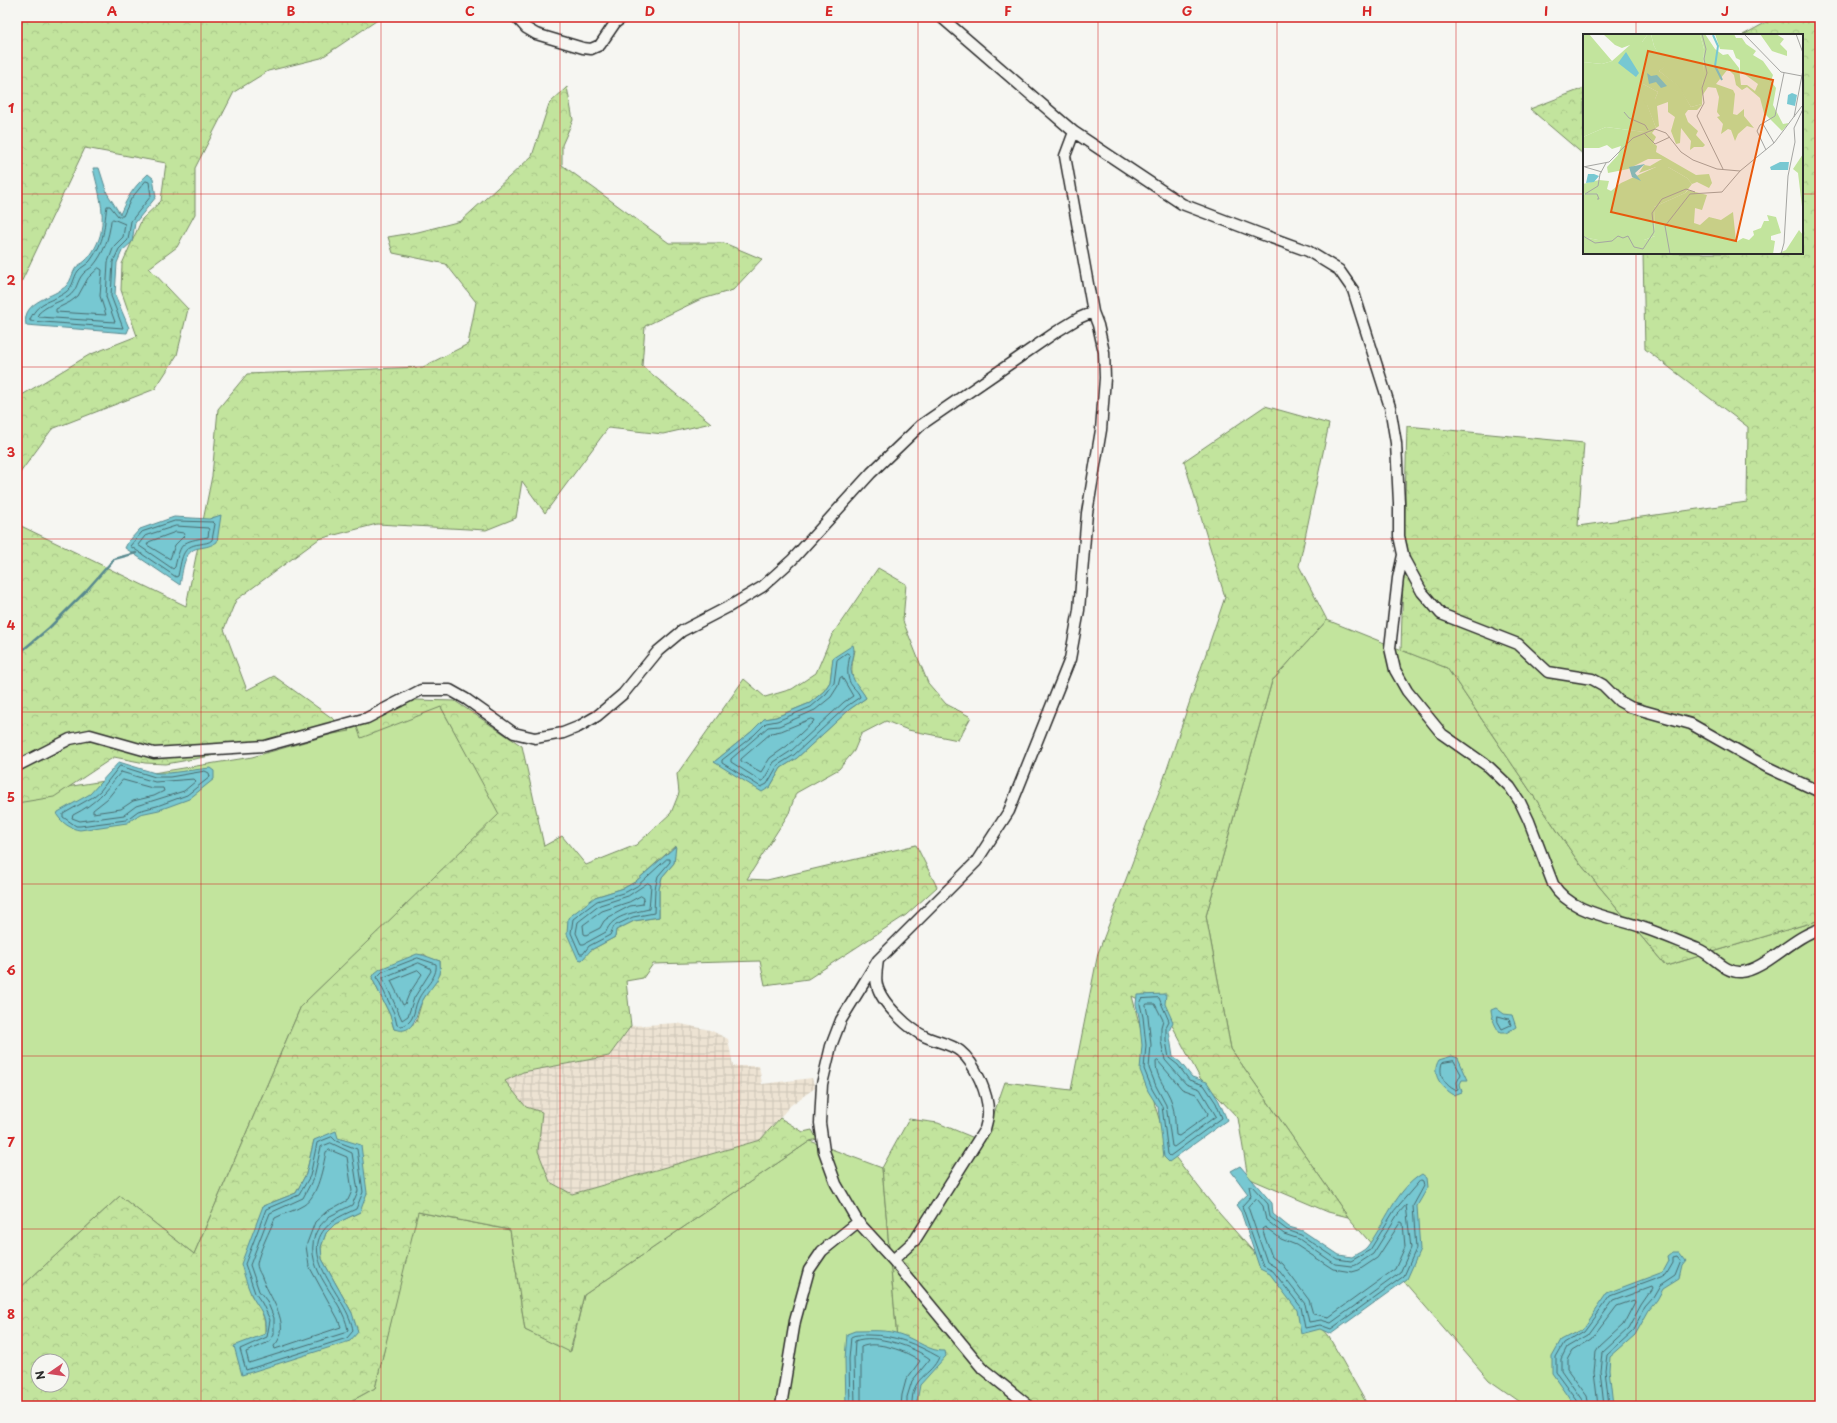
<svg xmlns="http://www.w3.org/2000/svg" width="1837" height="1423" font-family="'Playpen Sans',sans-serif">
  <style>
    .industrial { fill: url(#industrial-grid) }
    .grass { fill: #c2e49d; stroke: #768864 }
    .forest { fill: url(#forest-crowns); stroke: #768864; fill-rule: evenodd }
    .water { fill: #77c8d2; stroke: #59898f }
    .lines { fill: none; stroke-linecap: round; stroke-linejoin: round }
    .shore { stroke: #496a6e; stroke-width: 1 }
    .stream { stroke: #59898f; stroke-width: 2.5 }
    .minor-casing { stroke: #2b2b2b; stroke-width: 13 }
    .minor { stroke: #f6f6f2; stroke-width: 10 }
    .grid { fill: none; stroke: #d62828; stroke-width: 1; stroke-opacity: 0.55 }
    .inset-river { fill: none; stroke: #77c8d2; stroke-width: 2 }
    .inset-road { fill: none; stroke: #a5a5a2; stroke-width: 1 }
    .view { fill: #e8590c; fill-opacity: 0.15; stroke: #e8590c; stroke-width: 2 }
    .inset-edge { fill: none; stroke: #2b2b2b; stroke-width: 2 }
    .neatline { fill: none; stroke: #d62828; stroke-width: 1.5 }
    .grid-label { font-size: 13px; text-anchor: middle; font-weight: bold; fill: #d62828 }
  </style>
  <defs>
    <pattern id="industrial-grid" width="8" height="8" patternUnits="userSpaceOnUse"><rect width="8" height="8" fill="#ede3d3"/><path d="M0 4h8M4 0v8" fill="none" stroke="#cbc3b5"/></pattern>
    <pattern id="forest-crowns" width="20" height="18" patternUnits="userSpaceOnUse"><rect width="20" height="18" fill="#c2e49d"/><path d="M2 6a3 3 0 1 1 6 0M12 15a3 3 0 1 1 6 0" fill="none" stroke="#a7c487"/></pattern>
  </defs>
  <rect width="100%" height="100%" fill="#f6f6f2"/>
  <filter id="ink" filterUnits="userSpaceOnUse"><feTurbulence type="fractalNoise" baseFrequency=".025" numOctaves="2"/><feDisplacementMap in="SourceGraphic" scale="8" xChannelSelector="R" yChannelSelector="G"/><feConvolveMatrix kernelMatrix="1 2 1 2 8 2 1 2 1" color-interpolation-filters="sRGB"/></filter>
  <g filter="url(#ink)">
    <!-- industrial -->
    <path class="industrial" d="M676,1023L710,1030L728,1039L733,1066H759L762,1084L812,1078L815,1088L791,1105L760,1140L572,1194L550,1182L538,1151L542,1112L526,1107L505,1081L523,1072L609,1056L631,1026Z"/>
    <!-- grass -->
    <path class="grass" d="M1327,620L1447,668L1577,860L1666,966L1820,920V1406H1526L1489,1380L1348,1217L1231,1049L1206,916L1272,681Z
      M441,707L500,814L301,1006L194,1254L120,1196L17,1291V795L252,757L357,727Z
      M810,1141L882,1168L903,1406H342L375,1388L417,1212L510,1230L525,1330L571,1351L584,1295Z"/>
    <!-- forest -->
    <path class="forest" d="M25,17H382L321,58L268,71L234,92L195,168V214L177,247L149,268L188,309L177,355L155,389L52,429L17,477V398L89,355L137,336L121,290L122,264L142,219L161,201L166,163L85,148L17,291V22L21,23Z
      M1776,17H1820V920L1666,966L1577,860L1447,668L1401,650L1407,426L1584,443L1578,526L1747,502L1748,427L1645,349L1643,253H1802V35H1743Z
      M567,87L573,120L562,145V165L669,243H724L762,259L733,290L699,300L645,326L642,366L711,423L663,434L608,428L545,513L522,481L516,518L486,530L377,524L319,539L236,600L224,629L247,690L274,676L350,731L166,764L145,763L114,757L54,797L17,803V524L186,606L212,476L218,409L247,374L423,367L468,344L476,302L446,264L393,253L388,237L418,232L461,221L532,156L549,104Z
      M1584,88V155L1530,109Z
      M1265,406L1329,424L1299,566L1327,620L1272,681L1206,916L1231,1049L1348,1217L1328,1212L1248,1178L1238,1118L1200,1078L1166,1014L1132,996L1143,1038L1155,1106L1169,1149L1219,1213L1329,1337L1368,1406H903L882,1168L909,1119L938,1123L984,1142L1005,1082L1071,1090L1098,953L1162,784L1225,597L1184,461Z
      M878,568L906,584L903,621L928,683L946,704L971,717L958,740L908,730L886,721L861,734L854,751L839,769L796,793L789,813L747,879L767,880L916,845L937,887L906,915L808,979L765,985L760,961L653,964L643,978L626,981L631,1026L609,1056L523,1072L505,1081L526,1107L542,1112L538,1151L550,1182L572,1194L760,1140L780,1118L803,1132L812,1130L817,1139L810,1141L584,1295L570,1352L525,1330L510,1230L418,1212L375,1388L342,1406H17V1291L120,1196L194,1254L301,1006L499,814L441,707L361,738L357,727L415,700L455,701L522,746L544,846L562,836L586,865L636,845L671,813L679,793L677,774L744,679L765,697L792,689L816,673L832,635ZM855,650C853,661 849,672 855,683C858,688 863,692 866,698L850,709L797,758L781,768L770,787L714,762L751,732L764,719L776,717L810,703L824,691L830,682L833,658ZM675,846L674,863L662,877L659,889V917L634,921L616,930L615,937L591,950L595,897L624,888L635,882ZM424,954L429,958L440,961V974L422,1001L416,1022L406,1029H394L390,1015L372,978ZM314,1140L360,1212L335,1224L326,1233L321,1247L322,1259L352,1313L265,1334C266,1317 261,1308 251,1295L263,1206L296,1193L306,1174ZM38,1361H62V1385H38Z"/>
    <!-- water -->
    <path class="water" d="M93,168H99L107,193L120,214C129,195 132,189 148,174L153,178L156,197L135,223L132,242L122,251L117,263L115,295L129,328L127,333L26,325C21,300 55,298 67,285C71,281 72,274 75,269C77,265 82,264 85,261C92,255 99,242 101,232C105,209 98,190 93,168Z
      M221,515L217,542C211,546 206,547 199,548C183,550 183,571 180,585L125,548L128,542L140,529L174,517L209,519Z
      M853,645C856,654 851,661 851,670C852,682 861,688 866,698L850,709L797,758L781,768L770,787L762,792L714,762L751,732L764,719L776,717L810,703L824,691L830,682L833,658Z
      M119,762L155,773H169L210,768L214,771V779L189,799L159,810L140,814L127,823L80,830C71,829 62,823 57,815L58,812L90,794Z
      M676,846L674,863L662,877L659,889V917L634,921L616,930L615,937L591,950L582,960L578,959L567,934L568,918L595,897L624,888L635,882Z
      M417,954C426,955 432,959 440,961C440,965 441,970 440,974C437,983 427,992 423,1000C415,1013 416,1036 394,1029L390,1015L372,978L375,973L380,969Z
      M1166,994L1165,1004L1173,1022L1169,1031L1173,1057L1180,1062L1192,1077L1207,1082L1219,1101L1227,1120L1169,1162L1164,1157L1158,1107L1148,1091L1140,1070L1142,1045L1139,1017L1136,1004L1137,995Z
      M1496,1008L1504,1014L1512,1015L1516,1027L1506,1033H1500C1495,1026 1492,1019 1491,1010Z
      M1452,1056L1458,1058L1468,1080H1462L1460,1084L1462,1092L1454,1095C1442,1088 1430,1074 1439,1060Z
      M336,1131L338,1138L361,1145L367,1193L360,1212L335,1224L326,1233L321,1247L322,1259L352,1313L358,1332L350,1341L242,1375L234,1346L265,1334C267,1312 259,1311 251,1294C247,1285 244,1274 241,1264L263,1206L296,1193L306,1174L314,1140Z
      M1240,1166L1272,1203L1273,1214L1289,1227L1303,1231L1339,1255L1352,1257C1356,1254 1364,1251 1367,1247C1385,1224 1396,1189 1422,1174L1427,1178L1428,1187L1417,1206L1420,1250L1407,1279L1331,1334L1320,1329L1301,1334L1297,1310L1270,1274L1260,1269L1241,1212L1236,1205L1248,1194L1231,1171Z
      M1673,1252H1679L1686,1261L1682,1266L1679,1279L1663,1289L1657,1300L1649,1310L1635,1335L1610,1357L1609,1370L1613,1406H1575L1552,1373V1356L1561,1340L1582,1329L1607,1293L1663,1272L1669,1261L1668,1256Z
      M855,1331C871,1331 887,1329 902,1335C917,1340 930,1352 945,1351L946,1356L920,1385L916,1406H846L845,1359L847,1334Z"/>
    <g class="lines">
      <!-- shore -->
      <path class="shore" d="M146,181L149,182L151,196L131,221L128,240L119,249L113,262L111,296L123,328L30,321V319C40,299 51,303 66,292C74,286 73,278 78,271C81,267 87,265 90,261C106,239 103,231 107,206H110L118,216H123L131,199Z
        M113,219L125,224L123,237L114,246L108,262L106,297L115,322L39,317L38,314C47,305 57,303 68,297C78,290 76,282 83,274C85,271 90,269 93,266C104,253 109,238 111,221Z
        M99,268L102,270L100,296L106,315L56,312V309L70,302L78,296L88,278Z
        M175,521L213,522L215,524L212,540C209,543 205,543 200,544C181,546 182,559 178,576L176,577L130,546L142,532Z
        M176,526L208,528L209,530L208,537C182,542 181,541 175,567L173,569L138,545L145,536Z
        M176,532L184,533L185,535L175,545L170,559L147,545L149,542Z
        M847,653L850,655C848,666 845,678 853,687C856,690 859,693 860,697L847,706L794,755L778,765L767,784L761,787L722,763V760L754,735L766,723L777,721L811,707L826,694L834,683L837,660Z
        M842,677L853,696L844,702L791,751L774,762L763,781H761L731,762V759L768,727L779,726L815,710L831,697L838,686L840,678Z
        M811,719L814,720L813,722L787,746L770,758L761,772L741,761V759L771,733L781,731Z
        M120,766L155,777H170L205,771L209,773L210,777L187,795L157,806L138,811L126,820L80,826H76L63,817V814L93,797L100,791Z
        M121,772L155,782L194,779L196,781L184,791L136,806L124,815L80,821L72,818L73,815C97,803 104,792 121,772Z
        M123,780L152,788H163L164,791L154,796L133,801L121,809L93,813V810L107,799Z
        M667,859H670V862L658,876L655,889L654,913L633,917L614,926L610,935L589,946L583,954H580L571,933L573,919L597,901L626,892L637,886Z
        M648,883L651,885L649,909C633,913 612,915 606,932L584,944H581L576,933L578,922L600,905L628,896Z
        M641,896L644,898L643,904L630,906L609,917L604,921L600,928L586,935L584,934L583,925L602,911L629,902Z
        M418,958L436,964C438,978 423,988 418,1000C415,1006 415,1013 412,1018C409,1024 402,1028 397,1025L394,1013L377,977L382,972Z
        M419,963L430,968L431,971L414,998L408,1016L402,1020L383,978Z
        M418,970L422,974L409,994L405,1004L403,1005L391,981Z
        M1159,998L1169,1021L1166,1027V1041L1169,1058L1178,1065L1189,1080L1204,1085L1216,1103L1222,1118L1170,1156L1168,1154L1162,1106L1152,1089L1144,1069L1146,1045L1143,1017L1140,1004L1142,999Z
        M1147,1004H1155L1163,1020L1161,1027V1041L1165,1060L1186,1084L1200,1089L1216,1116L1174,1147L1172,1146L1166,1105L1156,1086L1149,1068L1151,1045L1148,1016L1146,1006Z
        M1498,1016L1509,1019L1511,1025L1502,1029L1498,1022Z
        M1158,1061L1182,1089L1196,1094L1208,1113L1207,1116L1179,1136L1176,1135C1175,1124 1175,1113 1172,1103C1168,1089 1155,1078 1156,1062Z
        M1454,1061L1461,1074L1457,1082L1458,1089L1455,1090C1445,1085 1438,1075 1442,1063Z
        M332,1137L336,1141L357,1149L363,1192L356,1209C348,1213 339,1216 332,1222C291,1254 349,1296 353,1331L347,1338L246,1370L240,1349L267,1337L270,1320L262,1303L255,1293L245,1264L266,1209L299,1195L310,1176L317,1143Z
        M331,1143L352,1153L358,1191L352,1205C345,1209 337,1212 330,1216C324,1221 318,1227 315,1235C303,1271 342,1296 348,1330L344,1333L249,1363L246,1352L269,1342L274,1335V1318L267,1301L259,1291L250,1265L270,1213L303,1198L314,1177L321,1147Z
        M330,1150L347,1157L352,1191L348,1200L326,1212L315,1222L306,1246L309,1266L338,1319L341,1327L275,1349L274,1346C294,1325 268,1296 261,1275C259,1272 257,1267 257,1264C258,1254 271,1228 275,1218C284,1213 295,1211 304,1205C318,1196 323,1167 326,1152Z
        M1421,1180L1423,1181L1424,1186L1413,1206L1416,1249L1404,1276L1331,1329L1320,1325L1305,1328L1301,1307L1273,1271L1263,1266L1242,1206L1251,1196L1249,1186H1252L1268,1204L1270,1217L1287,1230L1301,1235L1337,1259L1351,1261L1370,1250L1394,1211Z
        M1255,1199H1257L1263,1206L1266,1220L1284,1234L1299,1239L1335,1264L1351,1266L1356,1265L1373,1254L1398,1214L1406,1205L1411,1248L1400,1273L1331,1323L1321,1320L1309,1322L1305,1304L1277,1268L1267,1262L1248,1207Z
        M1401,1222L1403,1223L1405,1247L1395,1269L1329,1317L1313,1314L1309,1300L1282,1264L1272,1257L1262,1229L1265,1227L1281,1239L1296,1245L1333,1269L1352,1272L1359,1270L1377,1258Z
        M850,1406L849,1359L851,1337C856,1334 863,1335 869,1335C895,1335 916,1344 939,1357C931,1377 911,1375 912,1406
        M855,1406L854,1359L855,1341C874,1333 915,1347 930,1359L912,1381L907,1397V1406
        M861,1406V1347C876,1340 907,1351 920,1361L906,1380L902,1395L901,1406
        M1578,1406V1402L1556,1372V1357L1564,1343L1584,1331L1610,1296L1666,1275L1673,1263V1257L1677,1256L1681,1261L1675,1276L1660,1286L1653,1298L1645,1307L1632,1332L1607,1355L1605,1370L1609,1406
        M1583,1406L1582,1400L1561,1370V1359L1567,1347L1588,1335L1613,1301L1651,1287L1652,1289L1641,1305L1628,1329L1602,1353L1600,1370L1604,1406
        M1589,1406L1587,1396L1567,1369V1360L1572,1351L1592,1339L1617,1306L1634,1300L1635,1302L1623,1325L1600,1346L1596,1352L1594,1371L1598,1406"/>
      <!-- stream -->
      <path class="stream" d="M17,655L49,628L85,592L114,559L136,553"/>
      <!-- minor casing -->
      <g class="minor-casing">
        <path id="minor" d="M516,17L526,28L536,34L583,48L591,49L600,45L615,23L623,17
          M941,17L1074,132L1182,204L1258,233L1308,251L1339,270L1353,290L1390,407L1396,443L1399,503V536L1404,559L1422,592L1441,614L1518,644L1548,672L1592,679L1603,685L1619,701L1630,707L1691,724L1767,767L1820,792
          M1403,555L1398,578L1390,648L1395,670L1407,691L1442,734L1489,767L1510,787L1520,802L1529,821L1553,884C1571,914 1614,917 1644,928C1662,934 1680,942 1698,949C1713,955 1724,973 1741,972C1765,970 1792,937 1820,929
          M17,766L70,739L90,735L154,753L265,746L367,718L421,690H450L466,699L514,733L535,738L563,733L578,727L597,716L623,694L658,651L682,631L730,606L762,587L792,560L871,473L921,425L1056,332L1079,318L1093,312
          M878,960C877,968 875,978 877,985C881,1003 910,1030 926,1037C937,1042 951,1044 960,1051C975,1063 989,1095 988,1114C988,1119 986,1124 985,1129L915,1240L893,1260
          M781,1406L795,1321L809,1270L822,1251L858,1222
          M1029,1406L983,1369L893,1260L858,1222L836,1184L824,1151L820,1123L822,1084L831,1046L841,1020L878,960L976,862L1009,811L1070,659L1079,610L1087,513L1101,430L1105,378L1104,352L1098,325L1093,312L1065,156L1074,132"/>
      </g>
      <!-- minor -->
      <use href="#minor" class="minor"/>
    </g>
  </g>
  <!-- grid -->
  <path class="grid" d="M201,17V1406M381,17V1406M560,17V1406M739,17V1406M918,17V1406M1098,17V1406M1277,17V1406M1456,17V1406M1636,17V35M17,194H1584M1802,194H1820M1636,253V1406M17,367H1820M17,539H1820M17,712H1820M17,884H1820M17,1056H1820M17,1229H1820"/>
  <!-- overview -->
  <g transform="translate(1583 34)">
    <rect width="220" height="220" fill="#f6f6f2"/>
    <path d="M47,0H65L59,8L60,50L75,58L72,65H62L73,94L69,99L23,93L0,103V28L19,30L29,27L47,11ZM68,0H117L121,15L119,70L108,73L95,52L76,37L82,32L71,12ZM73,133H85L104,144L109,150L102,159L71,173L72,202L61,206H15L0,203V150L16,146L26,147L24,155L28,157L38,149Z" fill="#c2e49d"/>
    <path d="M0,0H6L29,27L19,30L0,28ZM20,0H47V11L39,14L32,11ZM65,0H68L71,12L83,32L76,37L96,52L108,73L119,70V62V71L114,76H105L102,80L105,88L115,97L113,101L122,111L120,113H111L107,116L108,107L98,94L97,109L93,110L88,97L92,83L85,78V68L74,72L76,92L73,94L64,71L60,68L62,65H72L75,58L60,50L57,38L59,8ZM117,0H122L132,15L140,21L145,20L156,34L158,51H164L172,57L175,50L157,37V26L153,24L150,16L137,15L132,0H151L153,4H159L163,10L173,17L170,21L180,27L190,41L188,47L193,54L190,71L200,90L206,89L199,97L181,79L177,64L164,53L159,56L153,51L151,41L145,35L133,50L150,56L152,60L150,80L154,81L161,75V82L171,94L164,92L155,100L152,107L148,96L145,95L138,100L140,90L134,83L137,82L134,78L136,63L133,54L125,53L119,62L121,15ZM177,0H193L201,5L197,10L204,17V22L189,17ZM23,93L69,99L73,103L70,109L74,112L73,118L113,141L126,140L129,149L126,154L114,148L109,150L104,144L85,133H73L56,139L61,131L67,132L79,125H65L45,135L25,139L24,133L35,121L38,112L29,115L24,111L16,114H0V103ZM220,120V181L215,139L210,135ZM105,156L124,161L119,176L112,174L111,189L117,191L126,183L138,186L150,178L153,208L160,204L166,206L171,201L170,197L178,194L181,187H186L184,181L193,183L198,199L188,202V206L192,207L190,220H0V203L15,206H61L72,202L71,173L102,159ZM216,196L220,201V220H194L203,216Z" fill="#c2e49d"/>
    <path d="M43,18L56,39L53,43L35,29ZM64,39L68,42L74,41L84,52L78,54L73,48L66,50ZM209,59L214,61L212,72L204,70L205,61ZM197,128H206L205,136H188L187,133ZM62,130L52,139L58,147L49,143L46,133ZM5,140H11L16,142L11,148L3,149Z" fill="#77c8d2"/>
    <path class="inset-river" d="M130,1L135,12L132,32L139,46"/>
    <path class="inset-road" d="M119,0L123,15L121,25L124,39L119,54L121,69L114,82L140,135M161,0L198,38L219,42M213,0L220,19M41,78L46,84L62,91L65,96M211,83L220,36M180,90L191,109M61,99L72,110L87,103M183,116L174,97L177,91L192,82L201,39M0,133L26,128L50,104L72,95L83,99L98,118L110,126L134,135L157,137M2,133L19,138M14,165H16L14,160H2L15,152L17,140L23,129M0,202L12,209L29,207L35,202L40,204L45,202L51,213L60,215L71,198L69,179L79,165L103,155L112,158M87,220L82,192L107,160L139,158L157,137L191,109L219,72M198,220L201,209L205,142L212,108L211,94L220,75"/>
    <path class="view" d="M65,17L190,46L153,207L28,178Z"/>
    <rect width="220" height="220" class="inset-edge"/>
  </g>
  <!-- margin -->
  <rect width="1837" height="1423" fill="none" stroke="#f6f6f2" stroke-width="44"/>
  <!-- north arrow -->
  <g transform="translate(50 1373) rotate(257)"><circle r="19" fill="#f6f6f2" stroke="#a5a5a2"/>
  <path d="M0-3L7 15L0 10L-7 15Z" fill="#d1495b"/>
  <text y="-6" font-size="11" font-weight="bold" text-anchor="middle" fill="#2b2b2b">N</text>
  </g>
  <rect x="22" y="22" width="1793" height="1379" class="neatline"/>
  <g class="grid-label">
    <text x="112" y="16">A</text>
    <text x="291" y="16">B</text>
    <text x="470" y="16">C</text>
    <text x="650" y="16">D</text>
    <text x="829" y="16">E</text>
    <text x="1008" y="16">F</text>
    <text x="1187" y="16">G</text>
    <text x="1367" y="16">H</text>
    <text x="1546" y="16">I</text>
    <text x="1725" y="16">J</text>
    <text x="11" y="113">1</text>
    <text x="11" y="285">2</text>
    <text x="11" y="457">3</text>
    <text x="11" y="630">4</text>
    <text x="11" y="802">5</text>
    <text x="11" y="975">6</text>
    <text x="11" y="1147">7</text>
    <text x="11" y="1319">8</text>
  </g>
</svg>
